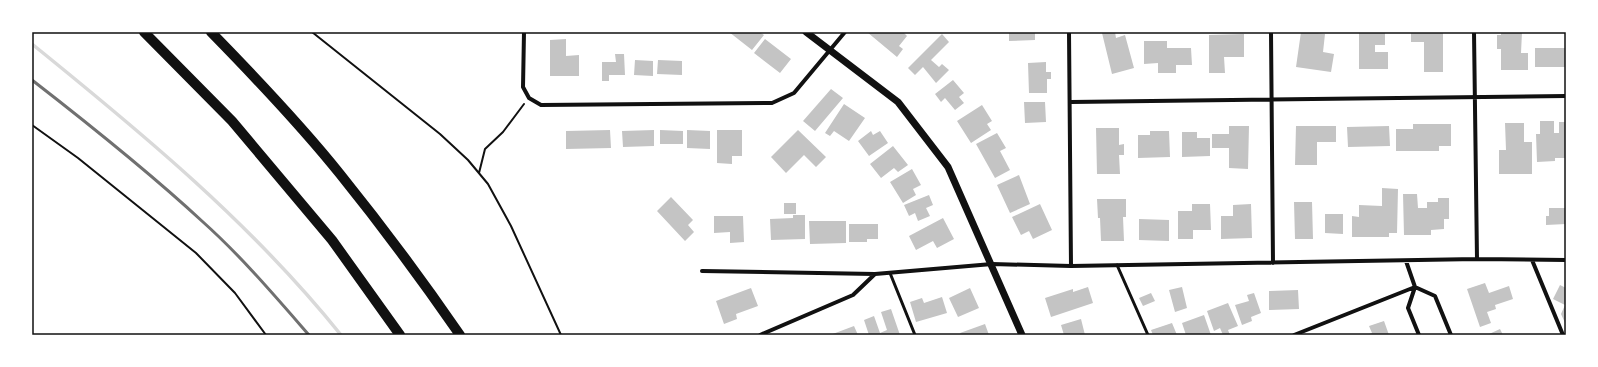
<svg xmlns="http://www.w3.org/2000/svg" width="1598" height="367" font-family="Montserrat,sans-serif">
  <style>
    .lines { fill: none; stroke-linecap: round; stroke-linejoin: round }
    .stream { stroke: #d9d9d9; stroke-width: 3.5 }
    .building { fill: #c4c4c4 }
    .path { stroke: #111; stroke-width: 2 }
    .service { stroke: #111; stroke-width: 3 }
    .minor { stroke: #111; stroke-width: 4 }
    .tertiary { stroke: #111; stroke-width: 7 }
    .primary { stroke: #111; stroke-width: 10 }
    .rail { stroke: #707070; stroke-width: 3 }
    .neatline { fill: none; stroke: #111; stroke-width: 1.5 }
  </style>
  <rect width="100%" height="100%" fill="#fff"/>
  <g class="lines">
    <!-- stream -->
    <path class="stream" d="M32,44C142,133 252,224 341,335"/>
  </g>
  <!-- building -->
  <path class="building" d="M729,32H759L764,35L752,50Z
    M867,32H903L907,36L899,46L903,49L897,57Z
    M1009,32H1035V40L1009,41Z
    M1107,32H1115L1116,38L1125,35L1134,68L1112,74L1102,33Z
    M1301,32H1317V33L1325,34L1323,52L1334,54L1331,72L1296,67Z
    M1359,32H1385V45H1375V52H1388V69H1359Z
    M1411,32H1443V72H1424V42H1411Z
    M1501,32H1522L1521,53H1528V70H1501V49H1497V35H1501Z
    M942,34L949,42L931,60L939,67L942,64L949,70L936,83L923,67L915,75L908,68Z
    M1244,34V57H1224L1225,73H1209V35Z
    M566,39V56L579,55V76H550V40Z
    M765,39L791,59L780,73L754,53Z
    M1144,41H1167V48H1191L1192,65H1176V73H1158V63L1144,64Z
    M1535,48H1566V67H1535Z
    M615,54H624L625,75H609V81H602V62H616Z
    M635,60L653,61V76L634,75Z
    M658,60L682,61V75L657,74Z
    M1046,62V72H1051V79H1047V93H1029L1028,63Z
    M953,80L964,93L959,97L964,103L955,110L945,98L941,102L935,94Z
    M831,89L843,98L815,131L803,121Z
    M1024,102H1045L1046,122L1025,123Z
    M844,104L865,118L849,141L834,131L830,136L825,133Z
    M982,105L992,121L987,124L991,130L971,143L957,121Z
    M1540,121H1554V133H1559V122H1566V158H1555V161L1537,162L1536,134H1540Z
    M1505,123H1524V142H1532V174H1499V150H1506Z
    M1413,124H1451V146H1439V151H1396V129H1413Z
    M1229,126H1249L1248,169L1229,168V148H1212V134H1229Z
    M1296,126H1336V142H1317V165H1295Z
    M1389,126L1390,146L1348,147L1347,127Z
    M1096,128H1119V145L1124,144V155H1119L1120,174H1097Z
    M610,130L611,148L566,149V131Z
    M654,130V146L623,147L622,131Z
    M660,130L683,131V144H660Z
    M687,130L710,131V149L687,148Z
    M717,130H742V156H732V164L717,163Z
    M798,130L826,157L816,167L804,155L786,173L771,157Z
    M871,131L873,135L880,131L888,143L869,156L858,141Z
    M1150,131H1169L1170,157L1138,158V135H1150Z
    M1182,132H1197V138H1210V156L1182,157Z
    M997,133L1006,148L1000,151L1010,170L995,178L976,144Z
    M893,146L908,165L898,172L894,168L881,178L870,164Z
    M912,169L921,185L913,189L916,195L903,203L890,182Z
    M1019,175L1030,204L1010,213L997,185Z
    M1382,188L1398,189L1397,233H1389V237H1352V216L1359,217V205L1382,206Z
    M1403,194H1417L1418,208H1427V202H1438V198H1449V219H1444V229L1431,230V235H1404Z
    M929,195L933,205L926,208L930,216L918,221L915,213L909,216L904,205Z
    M671,197L693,220L688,225L694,232L685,241L657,211Z
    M1097,199H1126V217H1123L1124,241H1101L1100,218H1098Z
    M1294,202H1312L1313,239H1295Z
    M784,203H796V214H784Z
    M1040,204L1052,230L1033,239L1029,231L1021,235L1012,217Z
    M1192,204H1210L1211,230H1193V239H1178V211H1192Z
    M1251,204L1252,238L1221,239V216H1233V205Z
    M1549,208H1566V224L1546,225V216H1549Z
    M1325,214H1343V234L1325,233Z
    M793,215H805V239L771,240L770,219L793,218Z
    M714,216H743L744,242L730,243V232L714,233Z
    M943,218L954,239L937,248L933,241L916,250L909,236Z
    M1139,219L1169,220V241L1139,240Z
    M809,221H846V243L810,244Z
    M849,224H878V239H867V242H849Z
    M1485,283L1489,293L1509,286L1513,299L1495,305L1496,309L1487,312L1491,323L1480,327L1467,289Z
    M1560,285L1566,288V325L1561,314L1565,305L1553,299Z
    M1088,287L1093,303L1051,317L1045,298L1073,289V292Z
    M1182,287L1187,308L1175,312L1169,290Z
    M751,288L758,306L736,314L737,319L724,324L716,301Z
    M970,288L979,308L958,317L949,298Z
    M1298,290L1299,309L1269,310V291Z
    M1151,293L1155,301L1143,306L1139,298Z
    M1254,293L1261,313L1251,317L1252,321L1242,325L1235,305L1249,301L1247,295Z
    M942,297L947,313L916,322L910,302L922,298L924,303Z
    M1228,303L1238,326L1228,330L1230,335H1223L1220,328L1214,331L1207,311Z
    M891,309L900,335H869L864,320L874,316L880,333L887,330L881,312Z
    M1204,315L1211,335H1186L1182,323Z
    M1081,319L1085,335H1064L1061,325Z
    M1384,321L1389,335H1366L1372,333L1369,326Z
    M1172,323L1177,335H1153L1151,330Z
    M985,324L989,335H961L960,333Z
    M854,326L858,335H830Z
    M1500,329L1503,335H1487Z"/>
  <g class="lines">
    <!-- path -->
    <path class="path" d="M312,32L440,134L468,160L488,184L511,226L561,335
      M32,125L78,158L196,253L235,293L266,335
      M479,173L485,149L503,132L524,104"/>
    <!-- service -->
    <path class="service" d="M1117,265L1148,335
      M890,273L915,335"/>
    <!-- minor -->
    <path class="minor" d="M524,32L523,87L529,98L541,105L772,103L794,93L845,32
      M1069,32L1071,266
      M1271,32L1273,263
      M1474,32L1477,259
      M1071,102L1566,96
      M1532,260L1563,335
      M1406,261L1415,287L1408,308L1419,335
      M702,271L875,274L992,264L1071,266L1477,259L1566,260
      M1415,287L1435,296L1451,335
      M760,335L853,295L875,274
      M1294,335L1415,287"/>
    <!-- tertiary -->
    <path class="tertiary" d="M806,32L898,102L948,167L1022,335"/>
    <!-- primary -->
    <path class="primary" d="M144,32L232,121L332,240L400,335
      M211,32C256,78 300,124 340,174C382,226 422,280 460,335"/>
    <!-- rail -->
    <path class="rail" d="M32,80C90,125 148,171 203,222C241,256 275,296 309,335"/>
  </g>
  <!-- border -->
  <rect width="1598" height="367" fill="none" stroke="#ffffff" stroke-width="66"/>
  <rect x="33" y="33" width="1532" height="301" class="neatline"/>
</svg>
